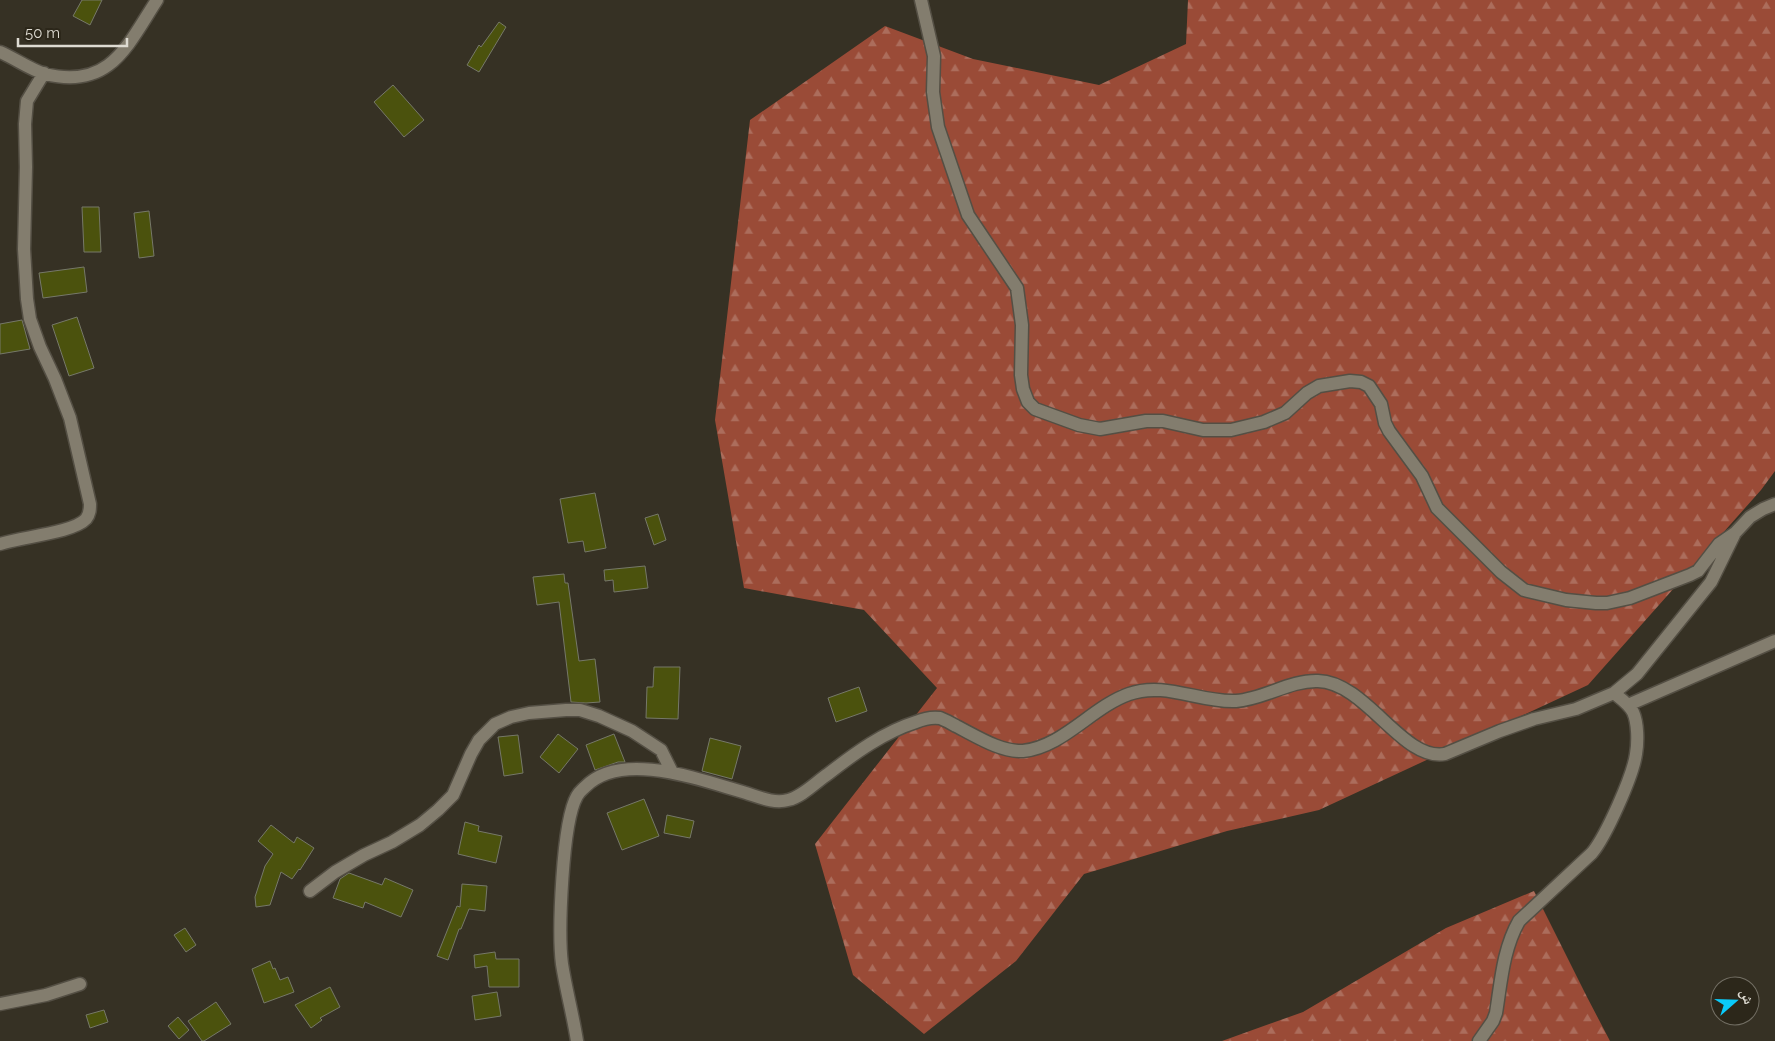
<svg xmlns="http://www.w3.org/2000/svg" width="1775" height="1041" font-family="Raleway,'Noto Naskh Arabic',sans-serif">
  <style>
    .forest { fill: url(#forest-firs) }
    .building { fill: #4b520d; stroke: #767869 }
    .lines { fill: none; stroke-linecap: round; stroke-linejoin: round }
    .street-casing { stroke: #544f44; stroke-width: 15 }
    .street { stroke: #837d6e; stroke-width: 12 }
  </style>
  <defs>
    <pattern id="forest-firs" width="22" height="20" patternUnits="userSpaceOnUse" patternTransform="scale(1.25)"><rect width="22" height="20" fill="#9a4b37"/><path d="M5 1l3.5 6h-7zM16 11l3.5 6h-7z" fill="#ac6d5c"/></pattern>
  </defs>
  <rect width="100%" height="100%" fill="#363124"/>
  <!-- forest -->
  <path class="forest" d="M1188,0H1775V471L1761,490L1588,685L1319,810L1227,831L1084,874L1016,961L924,1034L853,975L815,844L937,688L864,610L744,588L715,420L750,120L885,26L973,59L1099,85L1186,44Z
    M1534,891L1587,997L1610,1041H1222L1303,1012L1446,928Z"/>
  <!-- building -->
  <path class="building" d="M82,0H102L90,25L73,16Z
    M499,22L506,27L479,72L467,65L479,45L481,47Z
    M393,85L424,120L404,137L374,102Z
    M82,207H99L101,252H84Z
    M149,211L154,256L139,258L134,213Z
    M84,267L87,292L43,298L39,273Z
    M77,317L94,368L69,376L52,325Z
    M22,320L30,349L0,354V324Z
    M595,493L606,548L585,552L583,541L568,543L560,499Z
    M658,514L666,540L654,545L645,518Z
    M645,566L648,588L614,592L613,580L605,581L604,570Z
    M564,574L565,583H568L579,661L595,659L600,702L586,703L571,702L559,602L537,605L533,577Z
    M654,667H680L678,719L646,718L647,687H653Z
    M859,687L867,711L836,722L828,698Z
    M558,734L578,749L559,773L540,757Z
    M614,734L625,762H618L595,770L586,745Z
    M518,735L523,773L504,776L498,737Z
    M710,738L741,746L732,779L702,771Z
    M644,799L659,836L622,850L607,813Z
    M667,815L694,821L690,838L664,833Z
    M465,822L479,826L478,831L502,836L496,863L458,854Z
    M271,825L294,843L297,837L314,848L300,870L299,869L292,879L281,872L270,905L256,907L255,897L265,866L273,854L258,841Z
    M349,873L382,885L385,878L413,890L401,917L365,902L363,908L333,898L340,879Z
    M462,884L487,886L485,911L469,909L461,929H459L448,960L437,956L457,906L460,907Z
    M185,928L196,945L186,952L174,935Z
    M495,952L496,959H519V987H489L487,966L475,968L474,955Z
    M270,961L273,969L275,968L280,980L288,977L294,992L264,1003L252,969Z
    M330,987L340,1007L320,1018L322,1020L311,1028L295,1005Z
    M497,992L501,1016L475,1020L472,996Z
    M216,1002L231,1024L204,1041H202L188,1021Z
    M104,1010L108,1022L90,1028L86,1015Z
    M178,1017L189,1030L179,1039L168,1026Z"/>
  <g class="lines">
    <!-- street casing -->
    <g class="street-casing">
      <path id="street" d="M921,0L934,56L933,92L938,127L968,215L1017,288L1022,325L1021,375L1023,389L1028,402L1035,409L1079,425L1100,429L1146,421H1163L1203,430H1231L1264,422L1285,413L1307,393L1319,386L1350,381L1361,382L1369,386L1381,404L1385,423L1389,431L1422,476L1437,508L1501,572L1524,590L1566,600L1596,603H1607L1630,598L1690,575L1698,571L1719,544L1735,533
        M0,52C14,58 31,70 45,74C110,90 127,46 157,0
        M0,544C20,537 73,533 86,519C90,514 90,509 90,504L70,418L55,379L40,347L30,319L27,299L24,249L26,167L25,124L27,101L44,73
        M1628,705L1775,641
        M310,891L335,872L364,855L392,842L420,825L438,810L453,795L471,754L479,740L495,724L511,717L529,713L566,710H580L599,716L632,731L661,750L672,772
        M0,1004L46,995L80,984
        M577,1041C573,1015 566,990 562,964C558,933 562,822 577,796C579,792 582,790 585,787C622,749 703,781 746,793C759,797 774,804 788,800C802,797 816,782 828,774C855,753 884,732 916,722C923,719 932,717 940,718C945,720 951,723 956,726C976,736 1000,752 1023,751C1063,747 1092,707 1129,694C1165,681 1200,703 1236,701C1264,699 1290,680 1318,681C1366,682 1403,762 1445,754L1500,731L1534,719L1576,709L1614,693L1637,674L1711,582L1735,533L1750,517L1763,509L1775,504
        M1479,1041L1493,1021L1496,1013C1501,982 1503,949 1519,921L1592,853C1606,836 1633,776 1636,754C1638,742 1638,723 1633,712C1629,704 1620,698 1614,693"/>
    </g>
    <!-- street -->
    <use href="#street" class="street"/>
  </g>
  <!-- north arrow -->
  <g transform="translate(1735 1001) rotate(70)"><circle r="24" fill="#2c271a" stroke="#736f64"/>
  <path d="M0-4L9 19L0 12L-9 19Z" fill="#0acafa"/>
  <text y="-8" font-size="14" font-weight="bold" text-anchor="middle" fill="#dedbd2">ش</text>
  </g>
  <!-- scale -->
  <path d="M18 38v8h109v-8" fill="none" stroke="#dedbd2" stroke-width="2.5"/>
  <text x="25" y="38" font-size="15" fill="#dedbd2" stroke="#2c271a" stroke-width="4" paint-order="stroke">50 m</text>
</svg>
